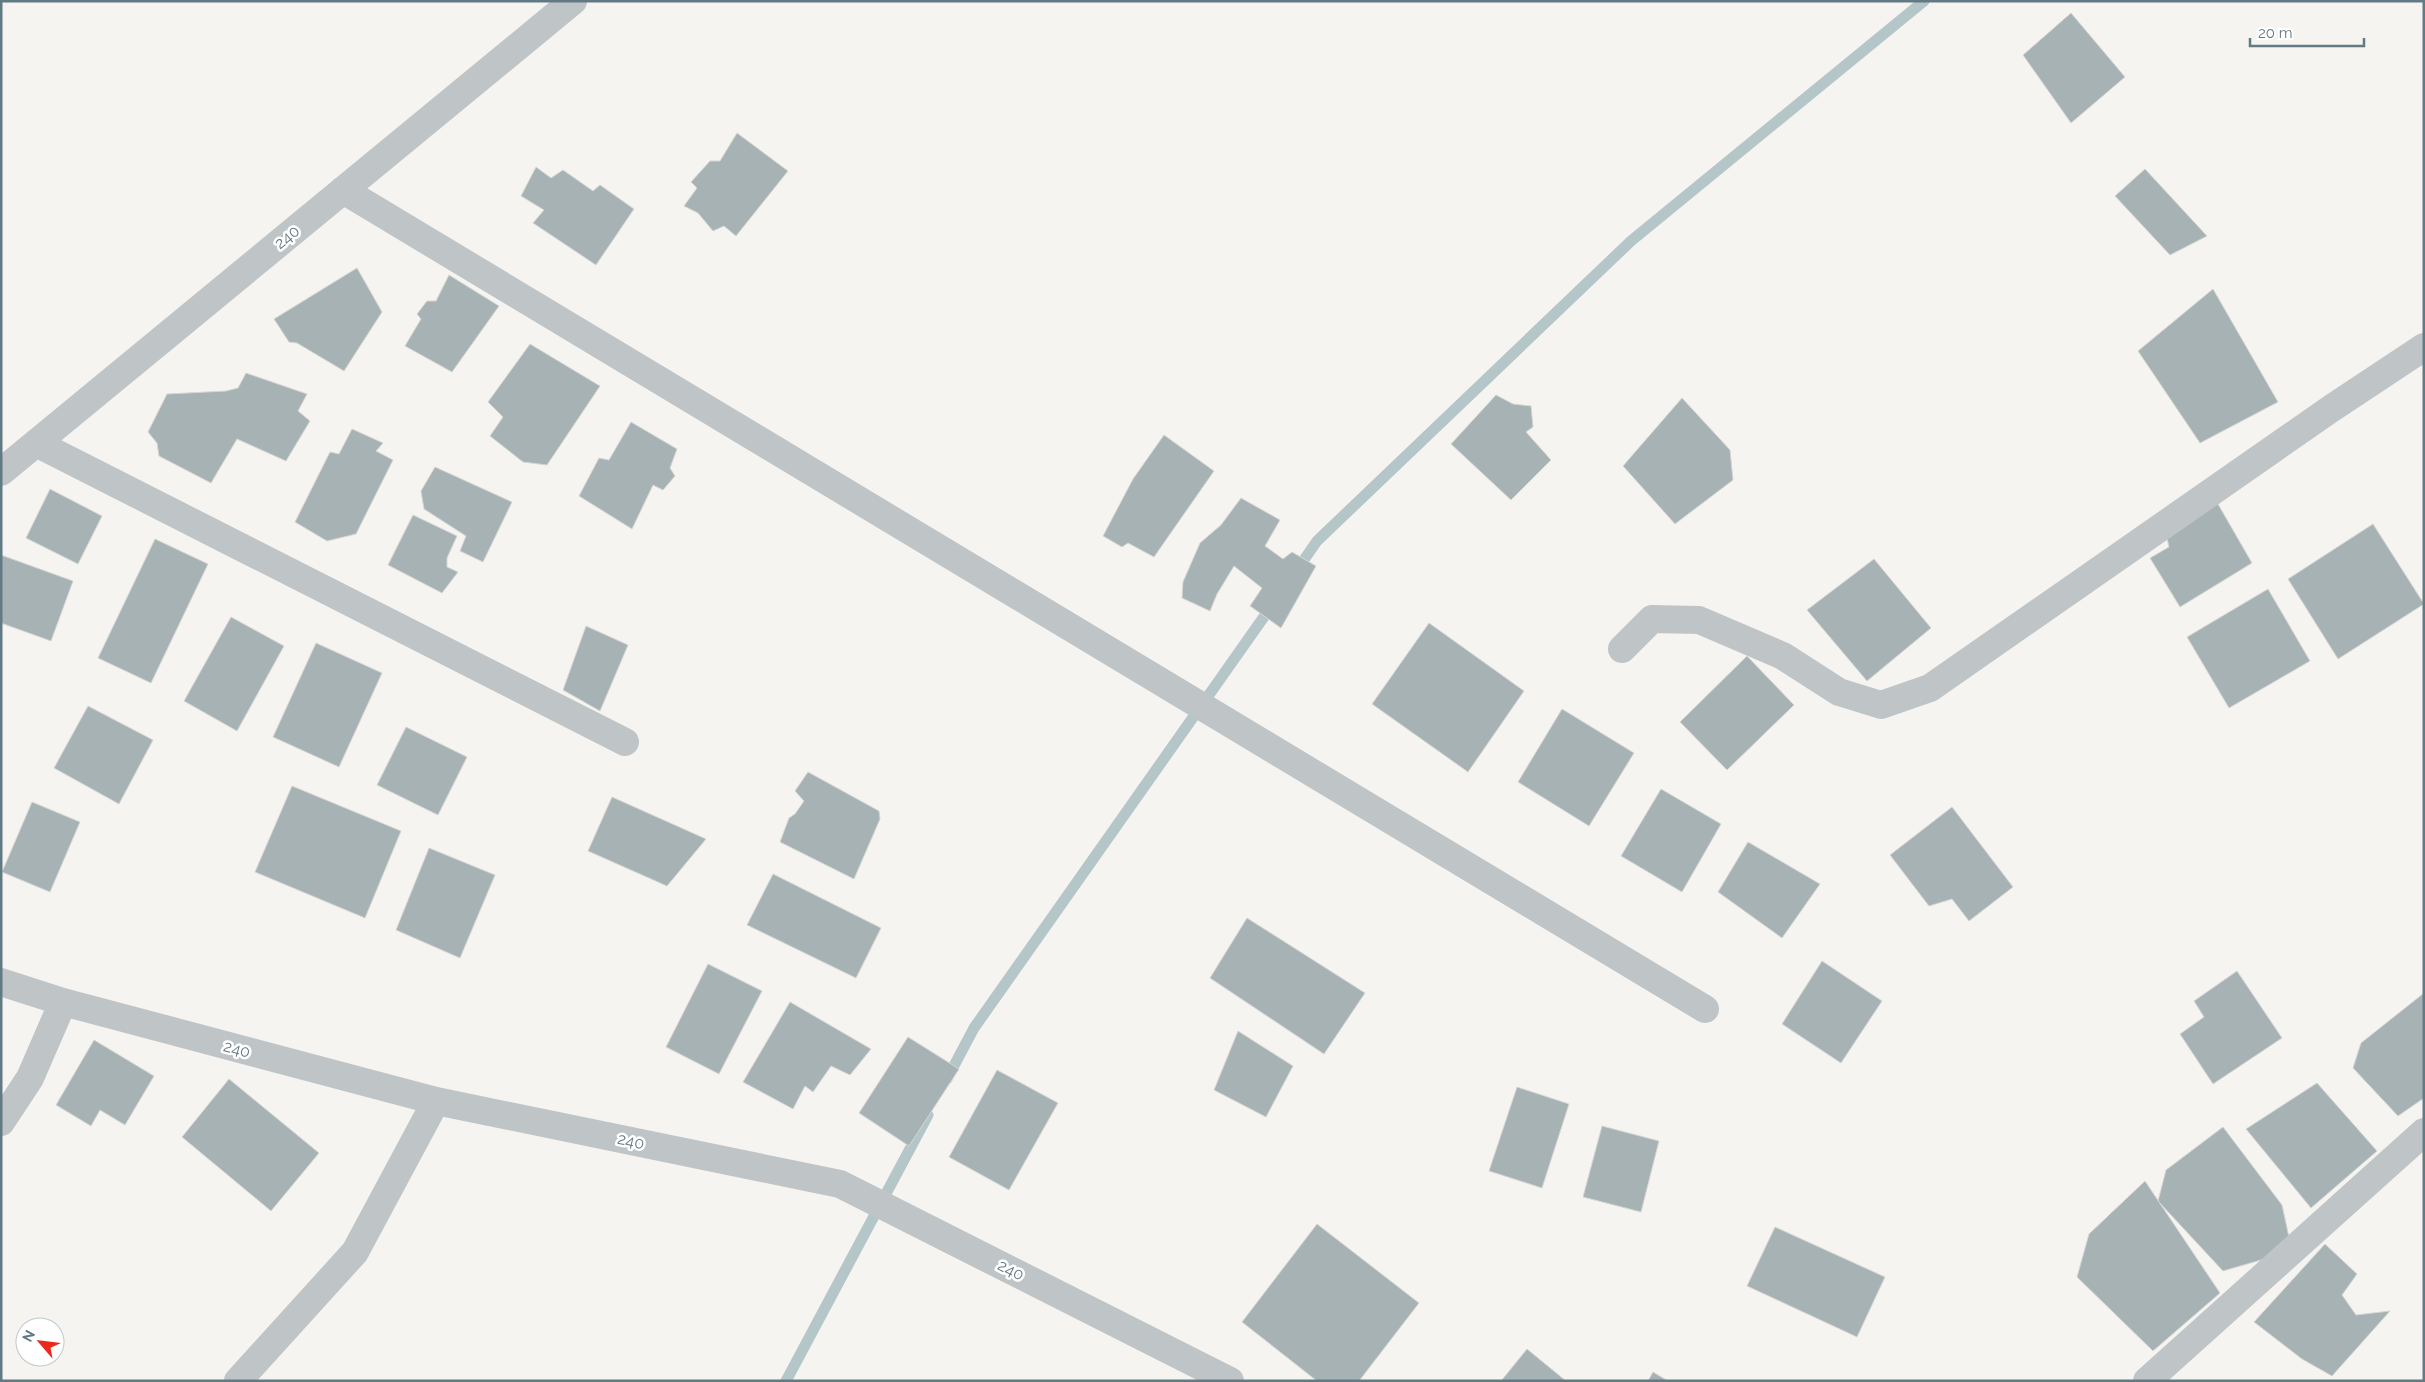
<svg xmlns="http://www.w3.org/2000/svg" width="2425" height="1382" font-family="Raleway,sans-serif">
  <style>
    .lines { fill: none; stroke-linecap: round; stroke-linejoin: round }
    .stream { stroke: #b5c6c8; stroke-width: 11 }
    .building { fill: #a6b2b4; stroke: #d6d6d4 }
    .minor { stroke: #bfc5c7; stroke-width: 28 }
    .labels { text-anchor: middle; dominant-baseline: central; stroke-width: 5; stroke-linejoin: round; paint-order: stroke }
    .street-label { font-size: 16px; fill: #627a83; stroke: #fff }
  </style>
  <rect width="100%" height="100%" fill="#f5f4f1"/>
  <g class="lines">
    <!-- stream -->
    <path class="stream" d="M1297,570L1317,541L1631,241L1924,1
      M947,1079L974,1028L1273,604
      M786,1381L928,1115"/>
  </g>
  <!-- building -->
  <path class="building" d="M2071,13L2125,77L2071,123L2023,55Z
    M737,133L788,171L736,236L724,226L713,231L698,213L684,206L697,188L691,182L710,161H720Z
    M536,167L551,178L563,170L593,191L600,185L634,209L596,265L533,223L544,210L521,196Z
    M2145,169L2207,236L2170,255L2115,196Z
    M357,268L382,312L344,371L297,343L289,342L274,319Z
    M449,275L499,306L452,372L405,346L421,319L417,314L427,301H436Z
    M2213,289L2278,402L2200,443L2138,351Z
    M530,344L600,386L547,465L523,462L490,436L503,417L488,402Z
    M246,373L307,394L298,411L310,421L286,461L237,439L211,483L159,456L157,443L148,432L167,394L226,391L238,388Z
    M1496,395L1513,404L1531,406L1533,427L1526,432L1551,460L1511,500L1451,444Z
    M1682,398L1730,450L1733,480L1675,524L1623,466Z
    M631,422L677,449L670,468L675,476L663,490L653,485L632,529L579,496L599,458L609,460Z
    M352,429L383,443L376,451L393,460L356,534L327,541L295,522L330,452L339,454Z
    M1164,435L1214,471L1154,557L1128,543L1122,547L1103,536L1133,479Z
    M435,467L512,502L483,562L460,551L466,536L424,509L421,491Z
    M50,489L102,516L78,564L26,538Z
    M2211,492L2252,563L2180,607L2150,558L2169,547L2163,520Z
    M1241,498L1280,520L1265,546L1283,559L1292,552L1316,566L1281,628L1250,606L1262,588L1234,566L1217,594L1210,611L1182,598L1183,582L1200,543L1221,525Z
    M413,515L457,536L447,558V567L458,572L442,593L388,565Z
    M2373,524L2424,604L2338,659L2288,579Z
    M155,539L208,564L151,683L98,658Z
    M1,555L73,581L51,641L1,623Z
    M1874,559L1931,628L1867,681L1807,610Z
    M2268,589L2310,661L2229,708L2187,637Z
    M231,617L284,646L237,731L184,701Z
    M1429,623L1524,691L1468,772L1372,704Z
    M586,626L628,645L600,711L563,690Z
    M316,643L382,673L339,767L273,737Z
    M1747,656L1794,705L1727,770L1680,722Z
    M88,706L153,740L119,804L54,768Z
    M1562,709L1634,753L1589,826L1518,782Z
    M406,727L467,757L438,815L377,785Z
    M808,772L879,811L880,819L854,879L780,842L789,818L795,814L804,801L795,791Z
    M292,786L401,831L365,918L255,872Z
    M1661,789L1721,824L1682,892L1621,856Z
    M612,797L706,839L667,886L588,851Z
    M32,802L80,822L50,892L2,872Z
    M1952,807L2013,887L1969,921L1952,899L1929,906L1890,855Z
    M1748,842L1820,884L1782,938L1718,892Z
    M429,848L495,875L460,958L396,930Z
    M773,874L881,928L856,978L747,925Z
    M1247,918L1365,993L1324,1054L1210,978Z
    M1822,961L1882,1001L1841,1063L1782,1024Z
    M708,964L762,991L719,1074L666,1047Z
    M2237,971L2282,1038L2213,1084L2180,1034L2204,1017L2194,1001Z
    M2424,993V1098L2398,1116L2353,1068L2361,1043Z
    M790,1002L871,1049L850,1075L831,1066L813,1092L805,1086L793,1109L743,1082Z
    M1238,1031L1293,1066L1266,1117L1214,1090Z
    M908,1037L959,1069L909,1146L859,1113Z
    M94,1040L154,1076L125,1125L100,1110L91,1126L56,1105Z
    M997,1070L1058,1103L1009,1190L949,1157Z
    M229,1079L319,1153L271,1211L182,1137Z
    M2317,1083L2377,1151L2311,1208L2246,1129Z
    M1517,1087L1569,1104L1542,1188L1489,1171Z
    M1602,1126L1659,1141L1641,1212L1583,1197Z
    M2223,1127L2282,1205L2292,1251L2223,1271L2158,1201L2166,1170Z
    M2145,1181L2220,1293L2153,1351L2077,1277L2089,1234Z
    M1317,1224L1419,1303L1359,1381H1317L1242,1322Z
    M1775,1227L1885,1277L1857,1337L1747,1286Z
    M2325,1244L2357,1274L2342,1295L2356,1315L2390,1311L2332,1376L2302,1359L2254,1322Z
    M1527,1349L1566,1381H1501Z
    M1653,1372L1668,1381H1648Z"/>
  <g class="lines">
    <!-- minor -->
    <path class="minor" d="M343,190L1705,1009
      M36,443L625,742
      M1,472L573,1
      M1622,649L1652,619L1699,620L1783,656L1839,692L1881,705L1930,688L2332,408L2424,347
      M1,982L63,1002L436,1101L840,1184L1230,1381
      M1,1122L30,1078L63,1002
      M238,1381L355,1252L436,1101
      M2147,1381L2424,1132"/>
  </g>
  <g class="labels">
    <!-- street labels -->
    <g class="street-label">
      <text transform="translate(287 237) rotate(-39)">240</text>
      <text transform="translate(237 1049) rotate(15)">240</text>
      <text transform="translate(631 1141) rotate(12)">240</text>
      <text transform="translate(1011 1270) rotate(27)">240</text>
    </g>
  </g>
  <!-- border -->
  <rect width="2425" height="1382" fill="none" stroke="#627a83" stroke-width="5"/>
  <!-- north arrow -->
  <g transform="translate(40 1342) rotate(298)"><circle r="24" fill="#ffffff" stroke="#c0cacd"/>
  <path d="M0-4L9 19L0 12L-9 19Z" fill="#eb291b"/>
  <text y="-8" font-size="14" font-weight="bold" text-anchor="middle" fill="#627a83">N</text>
  </g>
  <!-- scale -->
  <path d="M2250 38v8h114v-8" fill="none" stroke="#627a83" stroke-width="2.5"/>
  <text x="2258" y="38" font-size="15" fill="#627a83" stroke="#ffffff" stroke-width="4" paint-order="stroke">20 m</text>
</svg>
